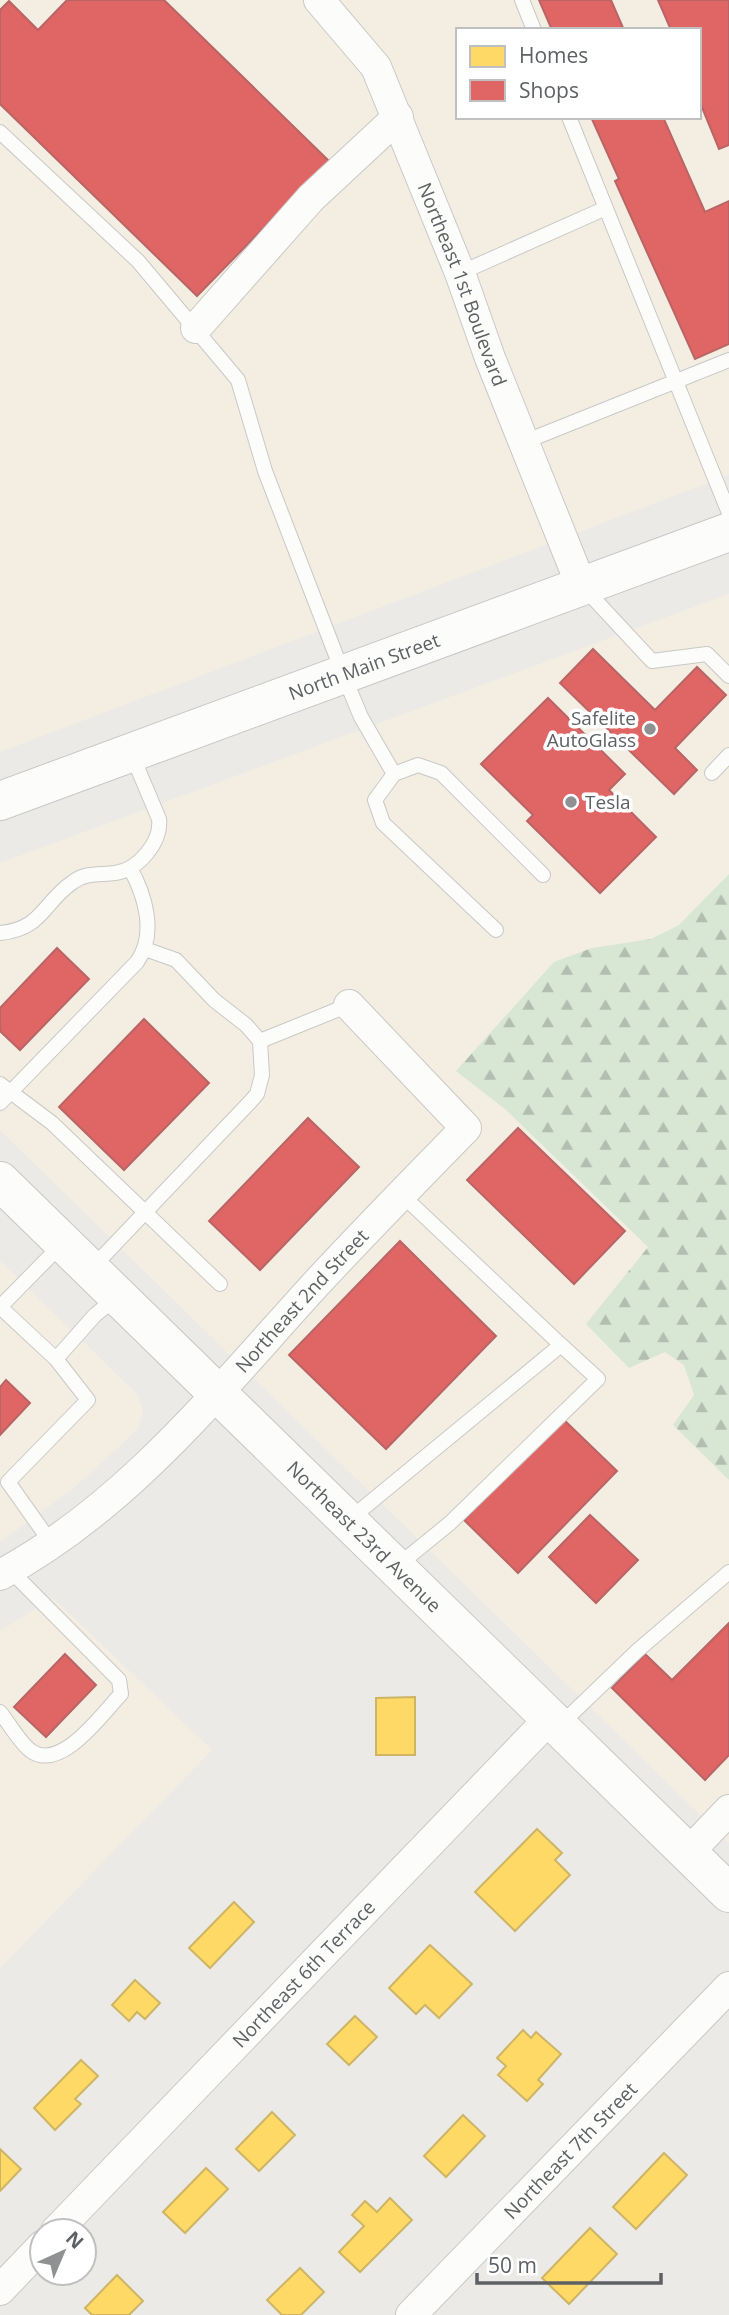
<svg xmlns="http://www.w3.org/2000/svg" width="729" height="2315" font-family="'Open Sans',sans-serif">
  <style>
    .commercial { fill: #f4eee2; fill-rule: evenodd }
    .forest { fill: url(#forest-firs) }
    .homes { fill: #ffd966; stroke: #ceb565; stroke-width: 2 }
    .shops { fill: #e06666; stroke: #b96465; stroke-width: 2 }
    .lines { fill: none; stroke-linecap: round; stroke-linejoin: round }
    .service-casing { stroke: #c8c8c7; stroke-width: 16 }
    .minor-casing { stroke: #c8c8c7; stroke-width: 32 }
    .secondary-casing { stroke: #c6c7c7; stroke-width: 40 }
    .service { stroke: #fcfcfb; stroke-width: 14 }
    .minor { stroke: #fcfcfb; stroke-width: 30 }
    .secondary { stroke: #fcfcfb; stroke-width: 38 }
    .poi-dot { fill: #8f9192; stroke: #fff; stroke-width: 2.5 }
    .labels { text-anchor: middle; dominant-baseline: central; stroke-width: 7; stroke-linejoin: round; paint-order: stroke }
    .street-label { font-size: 19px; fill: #5d6164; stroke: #fff }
    .poi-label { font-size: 19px; fill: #5d6164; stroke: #fff; text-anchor: end }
  </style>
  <defs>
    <pattern id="forest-firs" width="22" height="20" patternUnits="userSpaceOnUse" patternTransform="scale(1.75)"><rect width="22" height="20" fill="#d8e6d4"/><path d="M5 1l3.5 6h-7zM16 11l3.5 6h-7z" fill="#b2beb0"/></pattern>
  </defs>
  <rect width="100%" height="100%" fill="#eceae7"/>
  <!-- commercial -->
  <path class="commercial" d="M0,0H729V475L0,752ZM458,30H699V117H458Z
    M729,594V1843L0,1130V863Z
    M0,1261L137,1394L143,1411L138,1428L119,1447L71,1490L0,1542Z
    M53,1598L212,1750L0,1968V1631Z"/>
  <!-- forest -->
  <path class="forest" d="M729,874V1480L673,1425L694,1395L684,1365L665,1352L629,1368L586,1324L648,1247L505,1109L456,1071L554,962L592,948L651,939L679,925Z"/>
  <!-- homes -->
  <path class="homes" d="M415,1697V1755H376V1698Z
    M537,1829L562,1853L555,1860L570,1875L515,1931L475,1892Z
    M234,1902L254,1922L210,1968L189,1948Z
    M430,1945L472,1984L439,2018L425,2005L416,2014L389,1988Z
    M135,1980L160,2003L145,2019L137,2012L129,2021L112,2005Z
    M355,2016L377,2037L349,2065L327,2044Z
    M523,2030L531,2038L536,2032L561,2054L538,2080L543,2084L527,2101L498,2075L506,2066L497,2058Z
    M81,2060L98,2076L75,2099L81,2104L55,2130L34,2108Z
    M272,2112L295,2135L259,2171L236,2149Z
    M463,2115L485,2136L446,2177L424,2156Z
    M0,2149L21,2169L0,2191Z
    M664,2153L687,2175L636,2229L613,2207Z
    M206,2168L228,2189L185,2233L163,2212Z
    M390,2198L412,2220L360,2272L339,2252L364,2226L352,2215L365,2201L377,2212Z
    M590,2228L617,2254L569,2304L542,2278Z
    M300,2268L324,2292L301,2315H282L267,2300Z
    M117,2275L143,2301L129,2315H92L85,2308Z"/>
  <!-- shops -->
  <path class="shops" d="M67,0H164L329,161L197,296L0,104V10L9,1L38,30Z
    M539,0H611L624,30H552Z
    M658,0H729V145L719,149L699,100V30H671Z
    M591,117H663L705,212L729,201V344L695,359L615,181L619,179Z
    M593,649L655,710L697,667L726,695L675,748L697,770L674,794L560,683Z
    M548,698L625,774L609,790L656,837L600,893L527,821L533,815L481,764Z
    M57,948L89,979L20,1050L0,1031V1008Z
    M144,1019L209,1083L124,1170L59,1107Z
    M308,1118L359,1167L260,1270L209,1221Z
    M518,1128L625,1231L574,1284L467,1180Z
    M400,1241L496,1336L386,1449L289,1355Z
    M6,1380L30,1403L0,1435V1387Z
    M562,1418L617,1471L518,1573L464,1520Z
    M590,1515L638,1560L596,1603L549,1557Z
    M729,1623V1755L705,1780L612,1688L645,1654L672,1680Z
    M65,1654L96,1685L46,1737L14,1707Z"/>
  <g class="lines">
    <!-- service casing -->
    <g class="service-casing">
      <path id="service" d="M522,0L534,30
        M569,117L729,513
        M0,132L138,261L238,380L265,471L344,676L361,717L394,774L418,765L441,773L543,875
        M460,273L606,208
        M524,442L729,360
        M584,588L652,661L707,654L729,676
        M712,773L729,755
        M394,774L375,800L383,823L496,930
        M0,933C43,929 43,902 73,882C86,872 100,875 115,873C138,870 162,842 159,819L132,755
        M260,1041L349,1005
        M0,1084L52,1123L220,1284
        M0,1103L137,962C157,934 145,895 130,868
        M402,1195L561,1345
        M91,1269L250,1102L257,1094L262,1075L260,1041L246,1025L214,1000L176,960L145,949
        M0,1307L56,1359L88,1400L8,1482L52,1544
        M0,1307L62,1244
        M56,1359L95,1315L116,1298
        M350,1519L561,1345L598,1379L450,1523L396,1567
        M0,1712C9,1723 19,1742 31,1751C61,1772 102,1714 121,1694L119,1680L10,1570
        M560,1725L637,1651L729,1572"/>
    </g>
    <!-- minor casing -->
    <g class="minor-casing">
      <g id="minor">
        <path id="s1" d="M319,0L376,67L460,273L490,358L581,585"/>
        <path d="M196,328L311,198L398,117"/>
        <path id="s2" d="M0,1575C127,1507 219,1390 315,1285C364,1232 415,1180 466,1128L349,1005"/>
        <path d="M688,1853L729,1810"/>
        <path id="s3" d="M56,2231L550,1718"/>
        <path d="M0,2290L42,2246"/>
        <path id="s4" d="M411,2315L729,1987"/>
      </g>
    </g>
    <!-- secondary casing -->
    <g class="secondary-casing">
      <g id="secondary">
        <path id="s5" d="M0,801L729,532"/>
        <path id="s6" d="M0,1181L729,1893"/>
      </g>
    </g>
    <!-- service -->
    <use href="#service" class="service"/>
    <!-- minor -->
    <use href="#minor" class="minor"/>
    <!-- secondary -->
    <use href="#secondary" class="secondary"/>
  </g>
  <!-- markers -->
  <g class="poi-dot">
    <circle cx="650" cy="729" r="7"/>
    <circle cx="571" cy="802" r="7"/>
  </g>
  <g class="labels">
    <!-- street labels -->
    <g class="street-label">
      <text stroke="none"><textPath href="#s1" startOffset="322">Northeast 1st Boulevard</textPath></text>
      <text stroke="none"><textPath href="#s5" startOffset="388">North Main Street</textPath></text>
      <text stroke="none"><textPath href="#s2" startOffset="410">Northeast 2nd Street</textPath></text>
      <text stroke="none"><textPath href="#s6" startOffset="509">Northeast 23rd Avenue</textPath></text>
      <text stroke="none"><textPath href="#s3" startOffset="357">Northeast 6th Terrace</textPath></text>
      <text stroke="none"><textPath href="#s4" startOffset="229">Northeast 7th Street</textPath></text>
    </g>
    <!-- poi labels -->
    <g class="poi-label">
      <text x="636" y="718">Safelite<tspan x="636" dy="22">AutoGlass</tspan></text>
      <text x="585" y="802" text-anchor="start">Tesla</text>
    </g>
  </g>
  <!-- legend -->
  <rect x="456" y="28" width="245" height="91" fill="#ffffff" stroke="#bec0c1" stroke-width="2"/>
  <rect x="470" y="46" width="35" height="21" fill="#ffd966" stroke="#bec0c1" stroke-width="2"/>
  <text x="519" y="63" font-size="21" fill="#5d6164">Homes</text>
  <rect x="470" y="80" width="35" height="21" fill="#e06666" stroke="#bec0c1" stroke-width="2"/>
  <text x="519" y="98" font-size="21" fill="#5d6164">Shops</text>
  <!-- north arrow -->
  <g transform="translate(63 2252) rotate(44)"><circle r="33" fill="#ffffff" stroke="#bec0c1" stroke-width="2"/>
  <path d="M0-5L12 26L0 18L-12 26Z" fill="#8f9192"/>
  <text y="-10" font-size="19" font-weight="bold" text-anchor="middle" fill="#5d6164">N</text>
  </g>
  <!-- scale -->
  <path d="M477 2273v10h184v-10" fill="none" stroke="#5d6164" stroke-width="3.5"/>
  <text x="488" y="2273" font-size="21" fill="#5d6164" stroke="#ffffff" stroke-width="5" paint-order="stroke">50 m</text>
</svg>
